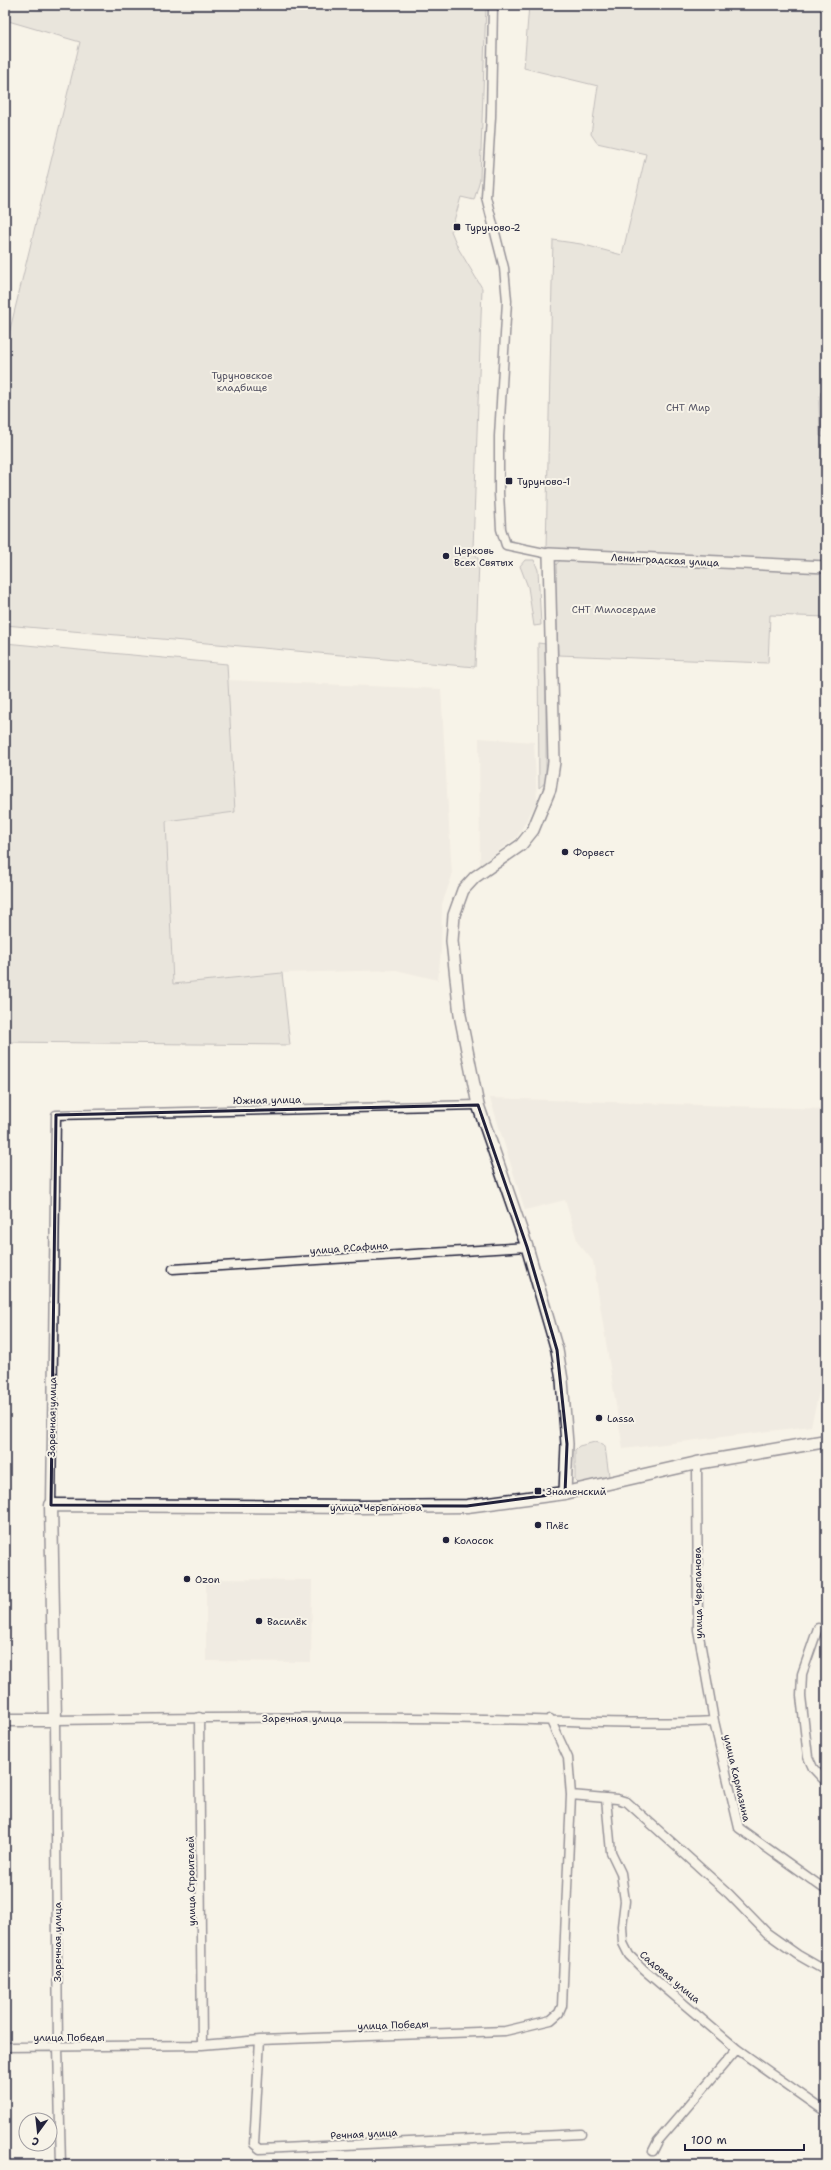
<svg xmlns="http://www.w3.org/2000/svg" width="831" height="2170" font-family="'Shantell Sans',sans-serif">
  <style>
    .built { fill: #e7e3db }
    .green { fill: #d8d5cf; stroke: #7d7c85 }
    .water { fill: #aeabad; stroke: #76747f }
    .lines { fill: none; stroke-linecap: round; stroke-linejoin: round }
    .shore { stroke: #5a5969; stroke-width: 1 }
    .minor-casing { stroke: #22223b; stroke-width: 11 }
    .tertiary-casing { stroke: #22223b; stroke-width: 14 }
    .secondary-casing { stroke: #22223b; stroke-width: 15 }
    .minor { stroke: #f7f3e8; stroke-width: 8 }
    .tertiary { stroke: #f7f3e8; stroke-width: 11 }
    .secondary { stroke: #f7f3e8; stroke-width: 12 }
    .marked { fill: none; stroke: #22223b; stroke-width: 3; stroke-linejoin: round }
    .poi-dot { fill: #22223b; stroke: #f7f3e8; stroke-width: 1.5 }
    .labels { text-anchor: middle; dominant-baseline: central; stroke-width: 4; stroke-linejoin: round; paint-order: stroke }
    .poi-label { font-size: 10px; fill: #22223b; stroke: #f7f3e8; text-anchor: start }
    .park-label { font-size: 10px; fill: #504f60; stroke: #f7f3e8 }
    .street-label { font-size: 10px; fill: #22223b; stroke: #f7f3e8 }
  </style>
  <rect width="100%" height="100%" fill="#f7f3e8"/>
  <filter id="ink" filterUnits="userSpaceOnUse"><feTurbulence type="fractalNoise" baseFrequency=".025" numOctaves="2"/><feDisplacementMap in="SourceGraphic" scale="8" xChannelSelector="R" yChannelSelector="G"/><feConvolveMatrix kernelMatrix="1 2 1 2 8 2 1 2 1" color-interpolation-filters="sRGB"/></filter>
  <g filter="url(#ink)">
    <!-- built -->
    <path class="built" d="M228,680L441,689L452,876L442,904L441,951L438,980L396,970L282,973L173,985L166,821L235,812L227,706Z
      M479,738L534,742L537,802L517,837L480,865Z
      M490,1098L826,1109V1363L811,1426L623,1449L593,1261L578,1243L565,1200L525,1210Z
      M206,1579L312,1580L311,1662L206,1661Z"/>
    <!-- green -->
    <path class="green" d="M5,5H486L480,179L474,200L461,197L451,231L458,248L482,288L473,549L479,561L475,667L5,625V350L80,42L5,20Z
      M529,5H826V562L546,549L553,240L581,244L622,255L646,154L597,143L591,134L598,86L524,68Z
      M562,558L826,570V617L770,615L768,663L558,655L555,566Z
      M525,560H534L538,570L541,625L534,626L528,587L520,566Z
      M5,643L227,664L235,812L166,821L173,984L282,973L290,1045L5,1042Z
      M538,643L546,644V782L539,788Z
      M595,1442L603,1444L605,1447L609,1476L608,1480L581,1486L575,1480V1450L579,1446Z"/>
    <!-- water -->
    <path class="water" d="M821,392H826V438L820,436L819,402Z"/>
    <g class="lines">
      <!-- shore -->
      <path class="shore" d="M826,396L823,402V432L826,434"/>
      <!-- minor casing -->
      <g class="minor-casing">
        <path id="minor" d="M493,5L491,117L486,197L504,268L507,301L499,436V493L501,529L506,545L549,554
          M173,1269L527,1247
          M697,1463L698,1630L714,1721L739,1828L826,1890
          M51,1505L56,1115L478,1105
          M818,1628L802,1674L801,1696L808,1757L813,1768L826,1782
          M199,1717L202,2045
          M571,1795L617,1799L627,1802L729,1894L767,1933L798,1955L826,1971
          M606,1799L611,1852L621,1873L625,1901L622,1926L623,1943L629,1955L644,1970L737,2049L826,2112
          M260,2040L254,2144L260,2149L581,2134
          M5,2047L202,2045L260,2040L505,2031L551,2020L559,2013L562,2006L571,1795L568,1758L550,1719
          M653,2151L658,2141L737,2049
          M61,2165L58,2047L55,1720C198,1717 342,1717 485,1719C562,1720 638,1725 714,1721"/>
      </g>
      <!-- tertiary casing -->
      <g class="tertiary-casing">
        <path id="tertiary" d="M565,1493L567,1444L562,1380L557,1350L527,1247L478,1105L460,1015L452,941L454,915L463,890L475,877L521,845L533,830L550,789L554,762L549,554L826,567"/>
      </g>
      <!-- secondary casing -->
      <g class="secondary-casing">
        <path id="secondary" d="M5,1720H55L51,1505L363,1507L467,1506L565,1493L697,1463L826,1441"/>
      </g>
      <!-- minor -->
      <use href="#minor" class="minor"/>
      <!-- tertiary -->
      <use href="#tertiary" class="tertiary"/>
      <!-- secondary -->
      <use href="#secondary" class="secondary"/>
    </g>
  </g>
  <!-- marked area -->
  <path d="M0 0H831V2170H0ZM478,1105L527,1247L557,1350L567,1444L565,1493L467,1506L51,1505L56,1115Z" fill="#f7f3e8" fill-opacity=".55" fill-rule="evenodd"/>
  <path class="marked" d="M478,1105L527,1247L557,1350L567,1444L565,1493L467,1506L51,1505L56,1115Z"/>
  <!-- markers -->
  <g class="poi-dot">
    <rect x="453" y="223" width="8" height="8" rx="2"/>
    <rect x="505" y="477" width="8" height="8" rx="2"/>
    <circle cx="446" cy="556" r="4"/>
    <circle cx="565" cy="852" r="4"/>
    <circle cx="599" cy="1418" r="4"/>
    <rect x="534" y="1487" width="8" height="8" rx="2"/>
    <circle cx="538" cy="1525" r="4"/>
    <circle cx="446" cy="1540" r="4"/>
    <circle cx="187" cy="1579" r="4"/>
    <circle cx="259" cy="1621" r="4"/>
  </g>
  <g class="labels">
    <!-- poi labels -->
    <g class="poi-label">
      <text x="465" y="227">Туруново-2</text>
      <text x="517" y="481">Туруново-1</text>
      <text x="454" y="550">Церковь<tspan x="454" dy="12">Всех Святых</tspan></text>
      <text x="573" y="852">Форвест</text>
      <text x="607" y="1418">Lassa</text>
      <text x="546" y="1491">Знаменский</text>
      <text x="546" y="1525">Плёс</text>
      <text x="454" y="1540">Колосок</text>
      <text x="195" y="1579">Ozon</text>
      <text x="267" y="1621">Василёк</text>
    </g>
    <!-- park labels -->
    <g class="park-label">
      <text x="242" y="375">Туруновское<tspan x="242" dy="12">кладбище</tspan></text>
      <text x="688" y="407">СНТ Мир</text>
      <text x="614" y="609">СНТ Милосердие</text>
    </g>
    <!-- street labels -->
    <g class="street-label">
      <text transform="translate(665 560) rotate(3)">Ленинградская улица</text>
      <text transform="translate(267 1100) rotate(-1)">Южная улица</text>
      <text transform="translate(349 1248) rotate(-4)">улица Р.Сафина</text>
      <text transform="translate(52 1417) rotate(-89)">Заречная улица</text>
      <text x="376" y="1507">улица Черепанова</text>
      <text transform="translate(698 1593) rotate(-91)">улица Черепанова</text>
      <text x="302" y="1718">Заречная улица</text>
      <text transform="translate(737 1778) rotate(77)">улица Кармазина</text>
      <text transform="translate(191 1881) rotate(-91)">улица Строителей</text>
      <text transform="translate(57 1942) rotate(-90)">Заречная улица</text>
      <text transform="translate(670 1977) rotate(40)">Садовая улица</text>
      <text transform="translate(393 2025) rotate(-2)">улица Победы</text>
      <text x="69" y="2037">улица Победы</text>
      <text transform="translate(364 2134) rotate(-3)">Речная улица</text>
    </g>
  </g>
  <!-- margin -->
  <rect width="831" height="2170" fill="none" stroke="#f7f3e8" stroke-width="20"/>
  <rect x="10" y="10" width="811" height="2150" fill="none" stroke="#22223b" stroke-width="1.5" filter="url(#ink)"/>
  <!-- north arrow -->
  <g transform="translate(38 2132) rotate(195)"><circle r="19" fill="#f7f3e8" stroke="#a29fa3"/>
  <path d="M0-3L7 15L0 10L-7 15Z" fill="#22223b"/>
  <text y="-6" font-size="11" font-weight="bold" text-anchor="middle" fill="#22223b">С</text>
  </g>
  <!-- scale -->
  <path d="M685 2144v6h119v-6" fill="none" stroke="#22223b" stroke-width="2"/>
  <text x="691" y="2144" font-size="12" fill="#22223b" stroke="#f7f3e8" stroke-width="3" paint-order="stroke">100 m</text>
</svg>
